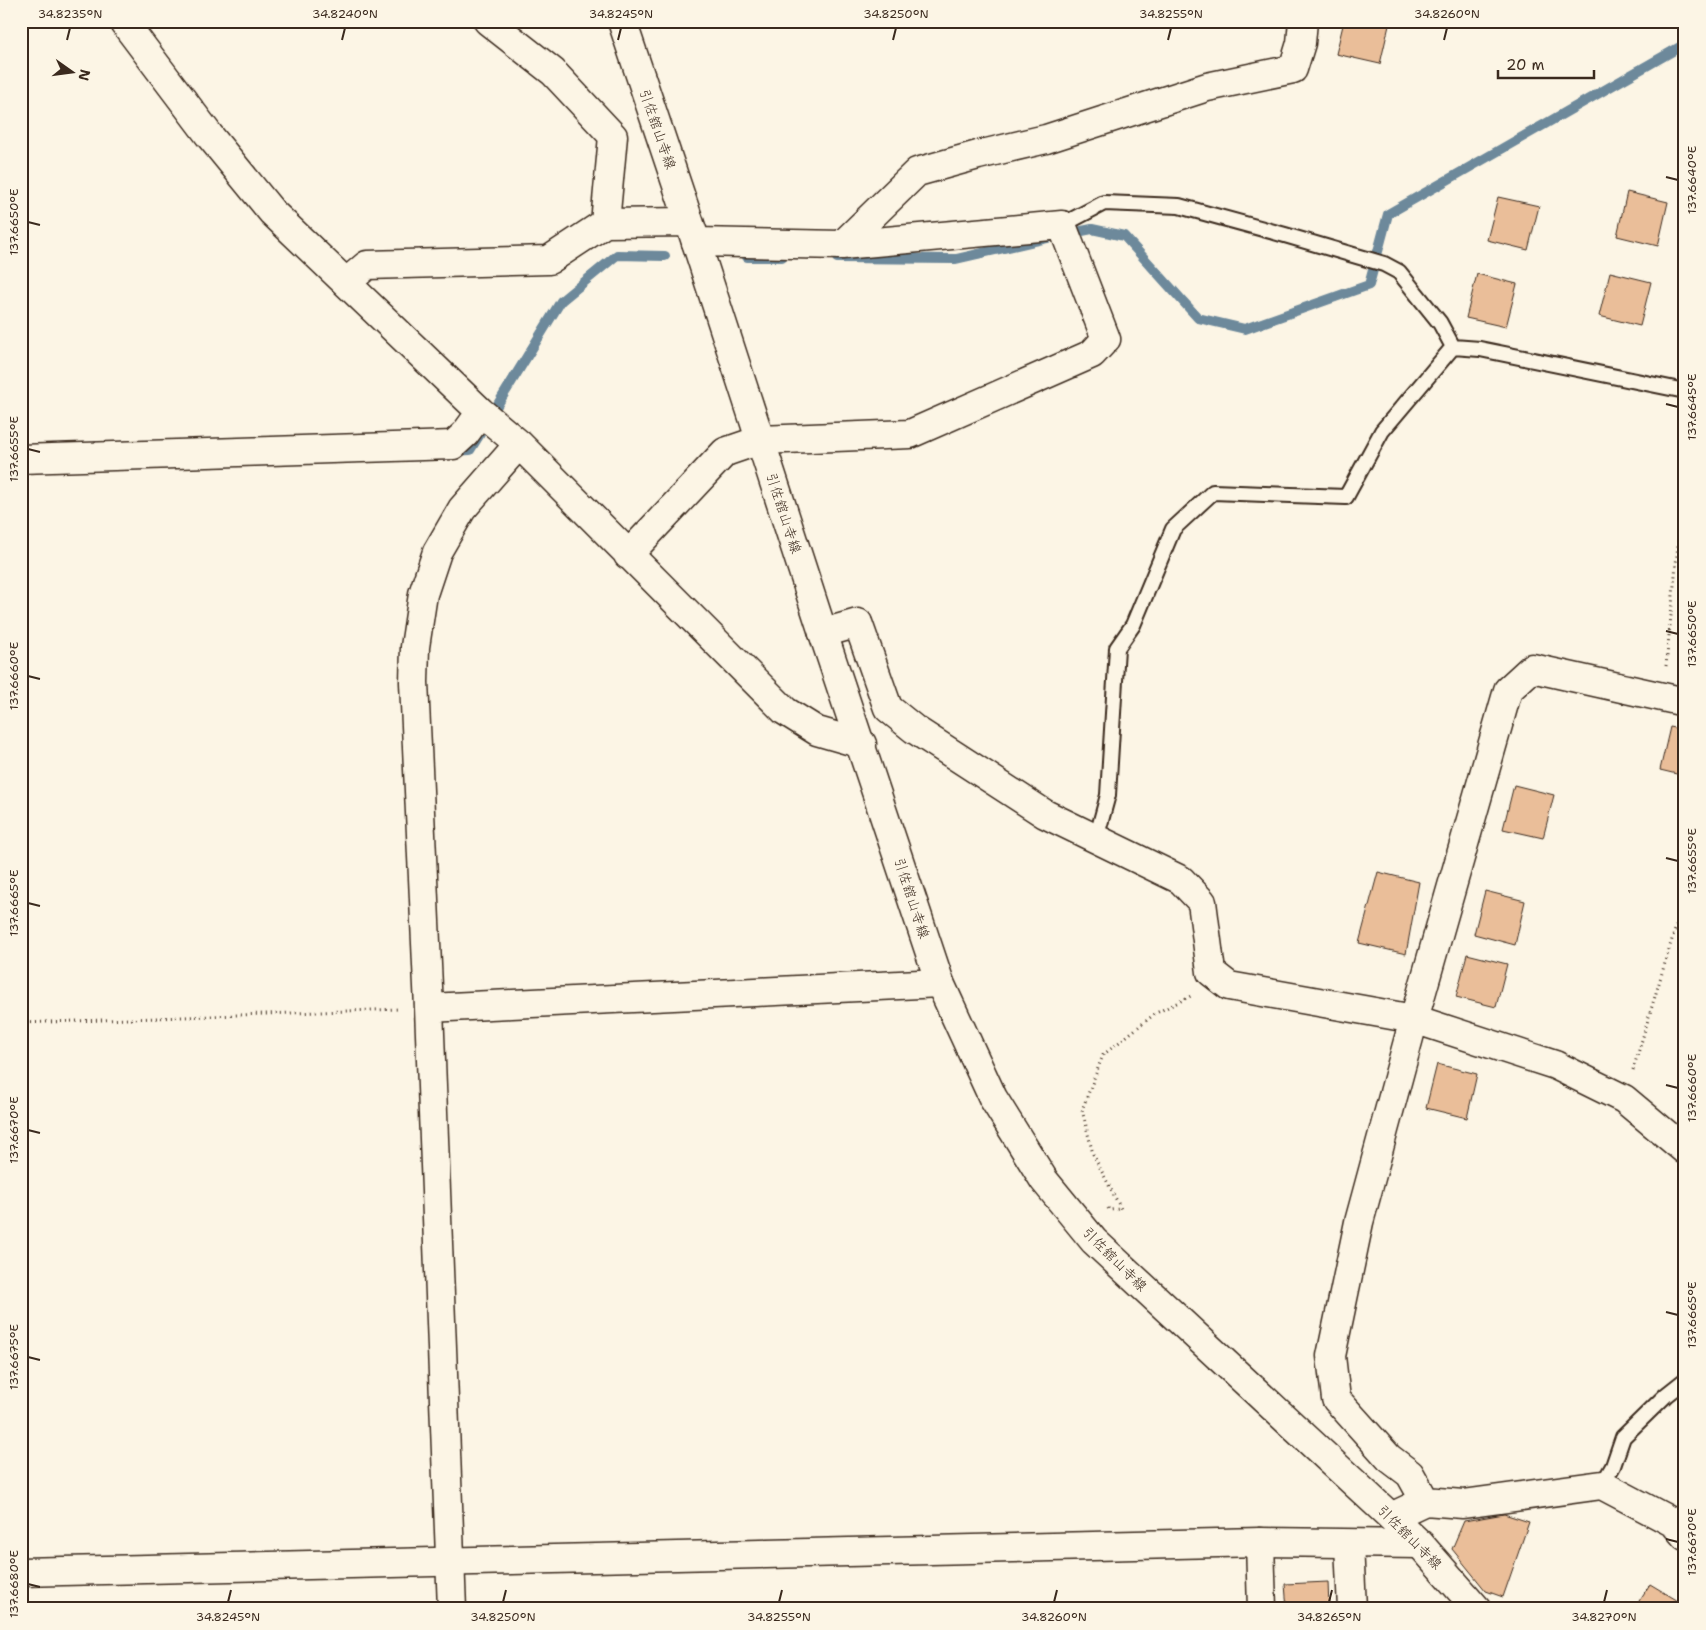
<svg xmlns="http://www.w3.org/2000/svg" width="1706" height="1630" font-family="'Shantell Sans','Klee One',sans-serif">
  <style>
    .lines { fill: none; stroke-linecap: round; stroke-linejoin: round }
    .stream { stroke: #6d899b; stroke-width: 10 }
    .building { fill: #eabe99; stroke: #3b2a1e }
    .service-casing { stroke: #3b2a1e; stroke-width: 18 }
    .minor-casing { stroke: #3b2a1e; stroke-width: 31 }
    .tertiary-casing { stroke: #3b2a1e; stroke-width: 31 }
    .secondary-casing { stroke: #3b2a1e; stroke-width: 31 }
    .path { stroke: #3b2a1e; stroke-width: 3; stroke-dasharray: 1 4; stroke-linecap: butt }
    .service { stroke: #fcf5e5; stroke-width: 14 }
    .minor { stroke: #fcf5e5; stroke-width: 28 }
    .tertiary { stroke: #fcf5e5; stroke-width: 28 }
    .secondary { stroke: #fcf5e5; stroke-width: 28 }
    .ticks { fill: none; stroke: #3b2a1e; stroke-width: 2 }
    .labels { text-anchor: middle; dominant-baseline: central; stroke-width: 4.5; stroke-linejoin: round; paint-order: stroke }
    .street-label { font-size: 14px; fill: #3b2a1e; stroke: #fcf5e5 }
    .neatline { fill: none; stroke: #3b2a1e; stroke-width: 2 }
    .ticks-label { font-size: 12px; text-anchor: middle; fill: #3b2a1e }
  </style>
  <rect width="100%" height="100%" fill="#fcf5e5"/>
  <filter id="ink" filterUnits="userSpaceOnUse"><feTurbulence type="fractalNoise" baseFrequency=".02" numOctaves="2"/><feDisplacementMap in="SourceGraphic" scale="10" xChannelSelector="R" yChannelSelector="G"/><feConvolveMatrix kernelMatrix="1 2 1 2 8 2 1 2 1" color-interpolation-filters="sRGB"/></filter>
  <g filter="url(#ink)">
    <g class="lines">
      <!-- stream -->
      <path class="stream" d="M1067,234L1092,229L1124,236L1198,318L1245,329L1369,285L1388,214L1685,44
        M747,257H782
        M837,258L956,259L1048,238
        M490,417L561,301L617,255L665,256
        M454,451L470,450L480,434"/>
    </g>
    <!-- building -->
    <path class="building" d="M1344,21H1390L1380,64L1336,54Z
      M1627,192L1668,202L1658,246L1617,236Z
      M1498,197L1539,206L1528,250L1487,240Z
      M1610,272L1651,282L1640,326L1599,316Z
      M1477,274L1517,284L1506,327L1466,318Z
      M1670,727L1685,730V776L1660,770Z
      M1514,785L1554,795L1543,838L1503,829Z
      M1378,872L1419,882L1406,954L1359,943Z
      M1485,891L1525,901L1515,945L1474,934Z
      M1467,954L1507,964L1496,1007L1456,997Z
      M1437,1064L1477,1074L1467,1118L1426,1108Z
      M1504,1514L1529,1522L1503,1597L1486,1591L1452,1549L1464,1521Z
      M1328,1582L1329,1609H1287L1285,1584Z
      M1650,1584L1685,1605V1609H1623L1626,1603L1634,1609Z"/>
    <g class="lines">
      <!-- service casing -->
      <g class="service-casing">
        <path id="service" d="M1062,225L1104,203L1179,206L1285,235L1384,264L1399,272L1440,323L1453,347L1382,431L1346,497L1213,492L1173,529L1133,625L1117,648L1108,795L1096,839
          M1453,347L1480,349L1685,391
          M1602,1485L1613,1466L1623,1437L1666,1395L1685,1380"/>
      </g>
      <!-- minor casing -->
      <g class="minor-casing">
        <path id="minor" d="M123,21L209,135L272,212L481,412L519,444L785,711L817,731L862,744
          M488,21L553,72L613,136L605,223L689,222
          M696,242L842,245L917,172L978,155L1046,139L1207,87L1293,69L1301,43L1303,21
          M347,282L367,265L549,260L605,223
          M21,459L453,445L465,434L481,412
          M628,555L725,452L760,440L910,434L1092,354L1106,339L1062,225L842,245
          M823,633L858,623L888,708L914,729L1045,814L1181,880L1202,902L1211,972L1229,986L1414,1019L1555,1065L1624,1099L1685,1150
          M429,1008L940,983
          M1425,1501L1410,1474L1389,1458L1336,1399L1331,1356L1359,1222L1414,1019L1508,690L1532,668L1685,702
          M1391,1517L1425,1501L1463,1504L1602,1485L1674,1523L1685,1536
          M1260,1542L1262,1609
          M1349,1544L1352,1609
          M452,1609L429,1008L414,682L415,647L423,594L437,552L462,509L519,444"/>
      </g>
      <!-- tertiary casing -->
      <g class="tertiary-casing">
        <path id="tertiary" d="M21,1572L1260,1542L1420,1544"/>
      </g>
      <!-- secondary casing -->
      <g class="secondary-casing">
        <path id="secondary" d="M622,21L696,242L823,633L940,983L993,1098L1044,1180L1094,1241L1391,1517L1420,1544L1477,1609"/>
      </g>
      <!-- path -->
      <path class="path" d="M1666,666L1683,494L1681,414
        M21,1023L400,1009
        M1633,1070L1685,896
        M1108,1208L1109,1210L1121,1209L1093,1154L1082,1110L1103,1055L1156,1013L1193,995"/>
      <!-- service -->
      <use href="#service" class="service"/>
      <!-- minor -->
      <use href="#minor" class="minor"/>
      <!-- tertiary -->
      <use href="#tertiary" class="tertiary"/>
      <!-- secondary -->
      <use href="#secondary" class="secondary"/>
    </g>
  </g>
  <!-- ticks -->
  <path class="ticks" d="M67,40L70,28M342,40L345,28M618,40L621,28M893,40L896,28M1168,40L1171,28M1444,40L1447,28M1666,177L1678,180M28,222L40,225M1666,404L1678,407M28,449L40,452M1666,631L1678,634M28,676L40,679M1666,858L1678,861M28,903L40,906M1666,1085L1678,1088M28,1130L40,1133M1666,1312L1678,1315M28,1357L40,1360M1666,1539L1678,1542M28,1584L40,1587M228,1602L231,1590M503,1602L506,1590M779,1602L782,1590M1054,1602L1057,1590M1329,1602L1332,1590M1604,1602L1607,1590"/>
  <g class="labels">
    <!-- street labels -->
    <g class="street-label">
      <text transform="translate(658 129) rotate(71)">引佐舘山寺線</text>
      <text transform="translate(784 513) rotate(72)">引佐舘山寺線</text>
      <text transform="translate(912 898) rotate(72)">引佐舘山寺線</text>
      <text transform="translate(1115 1259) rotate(45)">引佐舘山寺線</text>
      <text transform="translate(1410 1537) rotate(45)">引佐舘山寺線</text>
    </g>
  </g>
  <!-- margin -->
  <rect width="1706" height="1630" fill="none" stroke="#fcf5e5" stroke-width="55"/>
  <!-- north arrow -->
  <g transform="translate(72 72) rotate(104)" stroke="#fcf5e5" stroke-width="4" paint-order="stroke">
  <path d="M0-4L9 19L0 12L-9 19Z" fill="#3b2a1e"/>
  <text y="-8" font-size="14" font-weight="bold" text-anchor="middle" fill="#3b2a1e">N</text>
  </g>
  <!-- scale -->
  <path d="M1498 70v8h96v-8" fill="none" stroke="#3b2a1e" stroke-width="2.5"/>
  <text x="1506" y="70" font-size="15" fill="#3b2a1e" stroke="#fcf5e5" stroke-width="4" paint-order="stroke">20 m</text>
  <rect x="28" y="28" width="1650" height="1574" class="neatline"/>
  <g class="ticks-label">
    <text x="70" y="18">34.8235°N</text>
    <text x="345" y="18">34.8240°N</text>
    <text x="621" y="18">34.8245°N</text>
    <text x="896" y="18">34.8250°N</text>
    <text x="1171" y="18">34.8255°N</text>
    <text x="1447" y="18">34.8260°N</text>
    <text transform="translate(1692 180) rotate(-90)" y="4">137.6640°E</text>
    <text transform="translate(14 222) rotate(-90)" y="4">137.6650°E</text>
    <text transform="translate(1692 407) rotate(-90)" y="4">137.6645°E</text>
    <text transform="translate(14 449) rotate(-90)" y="4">137.6655°E</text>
    <text transform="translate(1692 634) rotate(-90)" y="4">137.6650°E</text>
    <text transform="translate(14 676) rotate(-90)" y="4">137.6660°E</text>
    <text transform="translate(1692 861) rotate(-90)" y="4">137.6655°E</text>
    <text transform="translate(14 903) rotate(-90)" y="4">137.6665°E</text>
    <text transform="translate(1692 1088) rotate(-90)" y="4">137.6660°E</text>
    <text transform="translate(14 1130) rotate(-90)" y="4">137.6670°E</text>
    <text transform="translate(1692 1315) rotate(-90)" y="4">137.6665°E</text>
    <text transform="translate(14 1357) rotate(-90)" y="4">137.6675°E</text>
    <text transform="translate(1692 1542) rotate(-90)" y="4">137.6670°E</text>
    <text transform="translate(14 1584) rotate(-90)" y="4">137.6680°E</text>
    <text x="228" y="1621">34.8245°N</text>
    <text x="503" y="1621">34.8250°N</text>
    <text x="779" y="1621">34.8255°N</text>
    <text x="1054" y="1621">34.8260°N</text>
    <text x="1329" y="1621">34.8265°N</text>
    <text x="1604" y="1621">34.8270°N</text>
  </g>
</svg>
